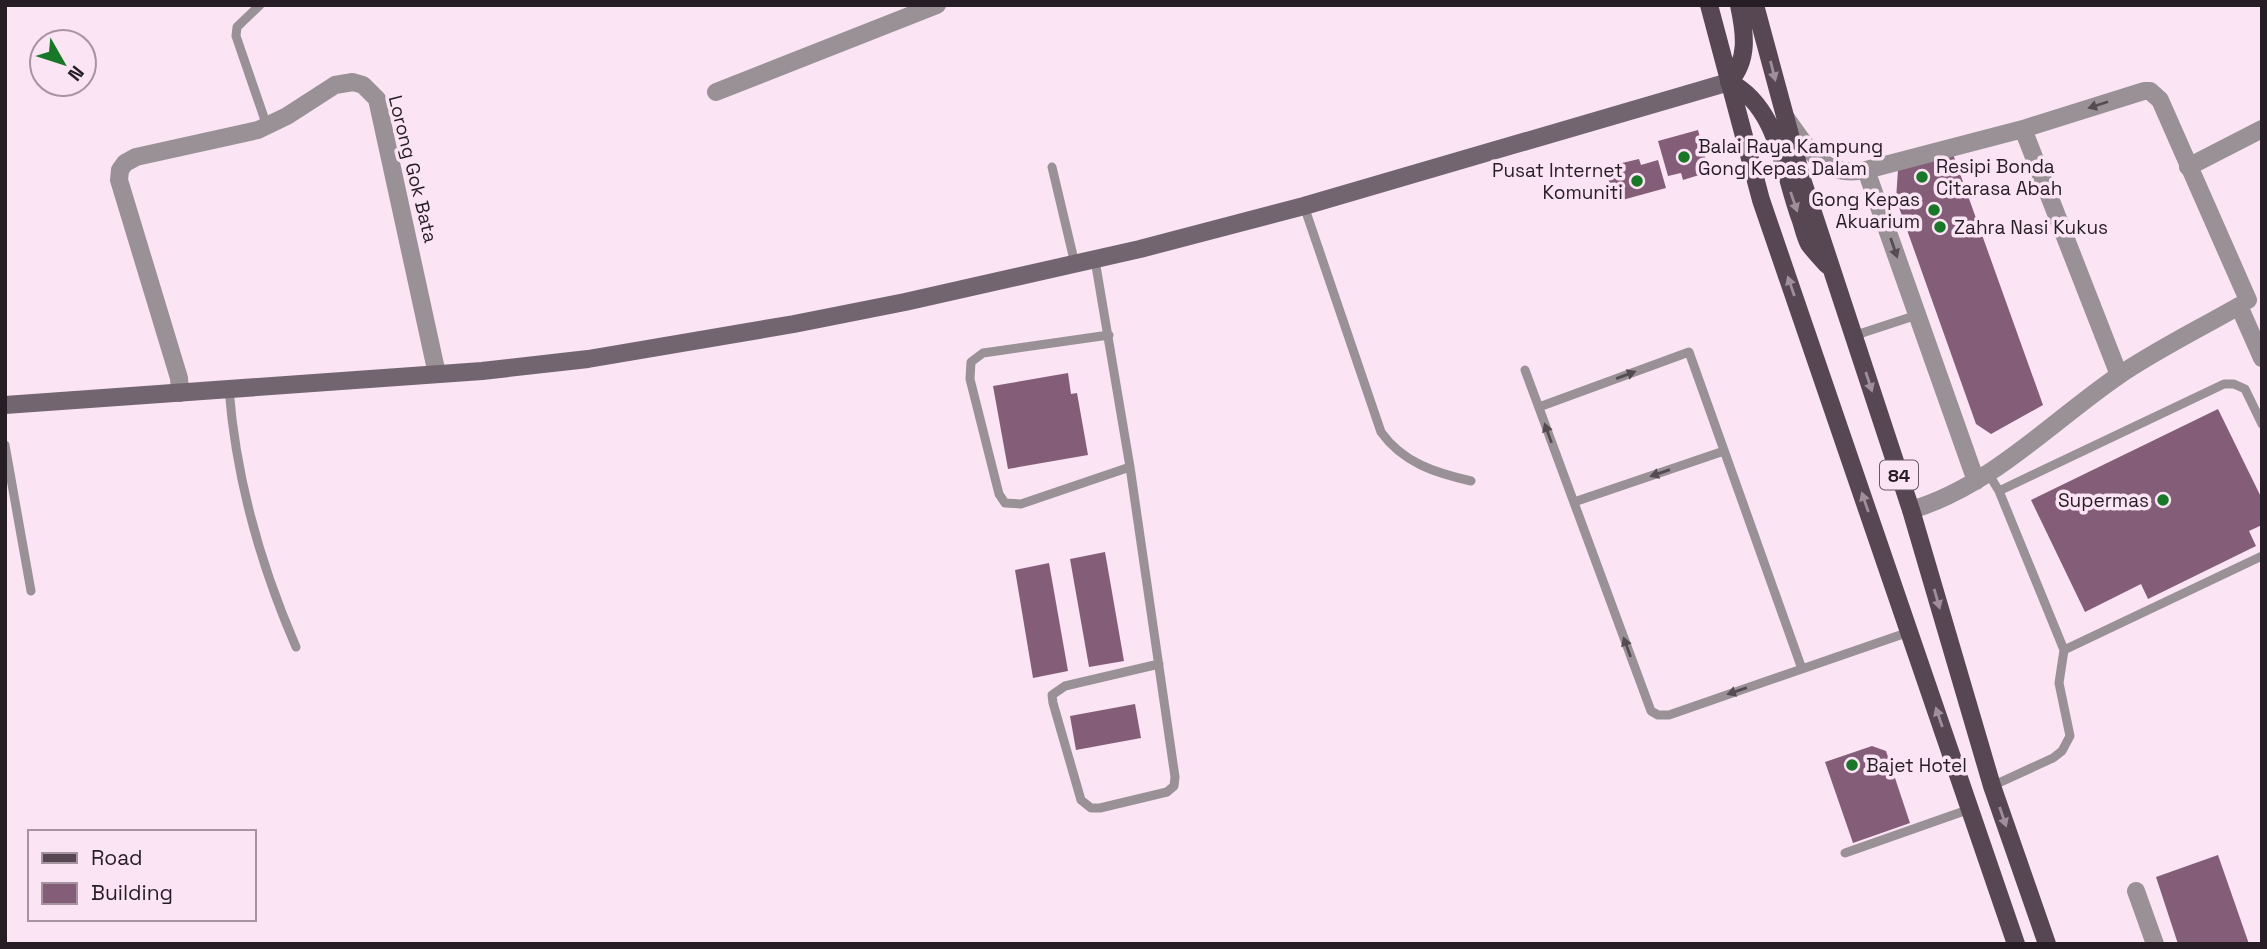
<svg xmlns="http://www.w3.org/2000/svg" width="2267" height="949" font-family="'Space Grotesk',sans-serif">
  <style>
    .building { fill: #845e79 }
    .lines { fill: none; stroke-linecap: round; stroke-linejoin: round }
    .service { stroke: #9a9197; stroke-width: 9 }
    .minor { stroke: #9a9197; stroke-width: 18 }
    .secondary { stroke: #73656f; stroke-width: 18 }
    .primary { stroke: #574752; stroke-width: 18 }
    .oneway { fill: #a18e9b }
    .oneway2 { fill: #544c52 }
    .poi-dot { fill: #187828; stroke: #fbe4f4; stroke-width: 2.5 }
    .labels { text-anchor: middle; dominant-baseline: central; stroke-width: 7; stroke-linejoin: round; paint-order: stroke }
    .shield { fill: #fbe4f4; stroke: #665962; stroke-width: 2 }
    .shield-label { font-size: 18px; font-weight: bold; fill: #261e24 }
    .poi-label { font-size: 19px; fill: #261e24; stroke: #fbe4f4; text-anchor: start }
    .street-label { font-size: 19px; fill: #261e24; stroke: #fbe4f4 }
  </style>
  <rect width="100%" height="100%" fill="#fbe4f4"/>
  <!-- building -->
  <path class="building" d="M1698,130L1709,172L1683,180L1681,173L1668,176L1658,141Z
    M1953,154L2043,405L1991,434L1976,424L1896,199L1898,170Z
    M1639,159L1641,165L1658,160L1666,188L1615,202L1607,175L1624,170L1622,163Z
    M1068,373L1071,394L1077,393L1088,455L1008,469L993,386Z
    M2218,409L2262,499V525L2249,531L2256,546L2148,599L2141,584L2085,612L2031,500Z
    M1105,552L1124,661L1089,667L1070,559Z
    M1049,563L1068,671L1033,678L1015,570Z
    M1135,704L1141,738L1076,750L1070,716Z
    M1872,746L1886,751L1910,823L1853,843L1825,762Z
    M2218,855L2249,944H2178L2156,877Z"/>
  <g class="lines">
    <!-- service -->
    <path class="service" d="M260,5L237,27L236,36L267,126
      M1052,167L1075,264
      M1304,206L1381,432C1403,463 1436,473 1471,481
      M1095,260L1130,467L1175,777L1174,786L1167,792L1100,808H1091L1081,800L1053,703L1052,695L1065,686L1159,664
      M1109,335L983,353L971,362L970,379L999,494L1005,503L1021,504L1130,467
      M1853,336L1917,315
      M1525,370L1651,711L1658,715H1669L1909,632
      M229,389C236,479 260,564 296,647
      M1539,407L1689,352L1802,669
      M5,445L31,591
      M1988,473L1999,491L2064,650L2059,683L2070,736L2062,751L2053,758L1992,786
      M1999,491L2224,384H2234L2245,389L2262,424
      M1574,502L1724,451
      M2064,650L2262,556
      M1845,853L1970,809"/>
    <!-- minor -->
    <path class="minor" d="M716,92L937,5
      M1786,118C1808,148 1823,179 1866,170L1976,481
      M2023,129L2119,375
      M2188,167L2262,129
      M1866,170L2023,129L2144,91H2150L2160,100L2248,300
      M180,393L179,378L119,180L120,170L125,163L136,157L258,130L287,116L335,85L353,82L363,85L377,99L437,374
      M1911,510C1990,487 2051,422 2118,376C2156,350 2199,329 2239,306L2262,358
      M2136,891L2155,944"/>
    <!-- secondary -->
    <path class="secondary" d="M5,405L482,371L588,359L794,324L905,302L1140,249L1304,206L1729,82"/>
    <!-- primary -->
    <path class="primary" d="M1709,5L1761,200L2016,944
      M1755,5L1802,179L1911,510L1992,786L2047,944
      M1729,82C1778,106 1783,172 1800,218C1803,226 1805,237 1809,244C1814,251 1821,258 1827,265
      M1729,82C1749,60 1745,33 1739,5"/>
  </g>
  <!-- one-way arrows -->
  <defs><path id="oneway-solid" d="M-6-.8H1V-3.2L6.5 0L1 3.2V.8H-6Z" transform="scale(1.75)"/></defs>
  <g class="oneway">
    <use href="#oneway-solid" transform="translate(1773 71) rotate(76)"/>
    <use href="#oneway-solid" transform="translate(1794 202) rotate(71)"/>
    <use href="#oneway-solid" transform="translate(1791 286) rotate(-109)"/>
    <use href="#oneway-solid" transform="translate(1869 382) rotate(72)"/>
    <use href="#oneway-solid" transform="translate(1865 502) rotate(-109)"/>
    <use href="#oneway-solid" transform="translate(1937 599) rotate(74)"/>
    <use href="#oneway-solid" transform="translate(1939 717) rotate(-109)"/>
    <use href="#oneway-solid" transform="translate(2003 817) rotate(71)"/>
  </g>
  <g class="oneway2">
    <use href="#oneway-solid" transform="translate(2098 105) rotate(162)"/>
    <use href="#oneway-solid" transform="translate(1894 248) rotate(71)"/>
    <use href="#oneway-solid" transform="translate(1626 375) rotate(-20)"/>
    <use href="#oneway-solid" transform="translate(1548 433) rotate(-110)"/>
    <use href="#oneway-solid" transform="translate(1660 473) rotate(161)"/>
    <use href="#oneway-solid" transform="translate(1627 647) rotate(-110)"/>
    <use href="#oneway-solid" transform="translate(1737 691) rotate(161)"/>
  </g>
  <!-- markers -->
  <g class="poi-dot">
    <circle cx="1684" cy="157" r="7"/>
    <circle cx="1922" cy="177" r="7"/>
    <circle cx="1637" cy="181" r="7"/>
    <circle cx="1934" cy="210" r="7"/>
    <circle cx="1940" cy="227" r="7"/>
    <circle cx="2163" cy="500" r="7"/>
    <circle cx="1852" cy="765" r="7"/>
  </g>
  <g class="labels">
    <!-- shield labels -->
    <rect class="shield" x="1880" y="460.5" width="38" height="29" rx="5"/>
    <g class="shield-label">
      <text x="1899" y="475">84</text>
    </g>
    <!-- poi labels -->
    <g class="poi-label">
      <text x="1698" y="146">Balai Raya Kampung<tspan x="1698" dy="22">Gong Kepas Dalam</tspan></text>
      <text x="1936" y="166">Resipi Bonda<tspan x="1936" dy="22">Citarasa Abah</tspan></text>
      <text x="1623" y="170" text-anchor="end">Pusat Internet<tspan x="1623" dy="22">Komuniti</tspan></text>
      <text x="1920" y="199" text-anchor="end">Gong Kepas<tspan x="1920" dy="22">Akuarium</tspan></text>
      <text x="1954" y="227">Zahra Nasi Kukus</text>
      <text x="2149" y="500" text-anchor="end">Supermas</text>
      <text x="1866" y="765">Bajet Hotel</text>
    </g>
    <!-- street labels -->
    <g class="street-label">
      <text transform="translate(413 169) rotate(76)">Lorong Gok Bata</text>
    </g>
  </g>
  <!-- border -->
  <rect width="2267" height="949" fill="none" stroke="#261e24" stroke-width="14"/>
  <!-- legend -->
  <rect x="28" y="830" width="228" height="91" fill="#fbe4f4" stroke="#a695a1" stroke-width="2"/>
  <rect x="42" y="853" width="35" height="10" fill="#574752" stroke="#a695a1" stroke-width="2"/>
  <text x="91" y="865" font-size="21" fill="#261e24">Road</text>
  <rect x="42" y="883" width="35" height="21" fill="#845e79" stroke="#a695a1" stroke-width="2"/>
  <text x="91" y="900" font-size="21" fill="#261e24">Building</text>
  <!-- north arrow -->
  <g transform="translate(63 63) rotate(129)"><circle r="33" fill="#fbe4f4" stroke="#a695a1" stroke-width="2"/>
  <path d="M0-5L12 26L0 18L-12 26Z" fill="#187828"/>
  <text y="-10" font-size="19" font-weight="bold" text-anchor="middle" fill="#261e24">N</text>
  </g>
</svg>
